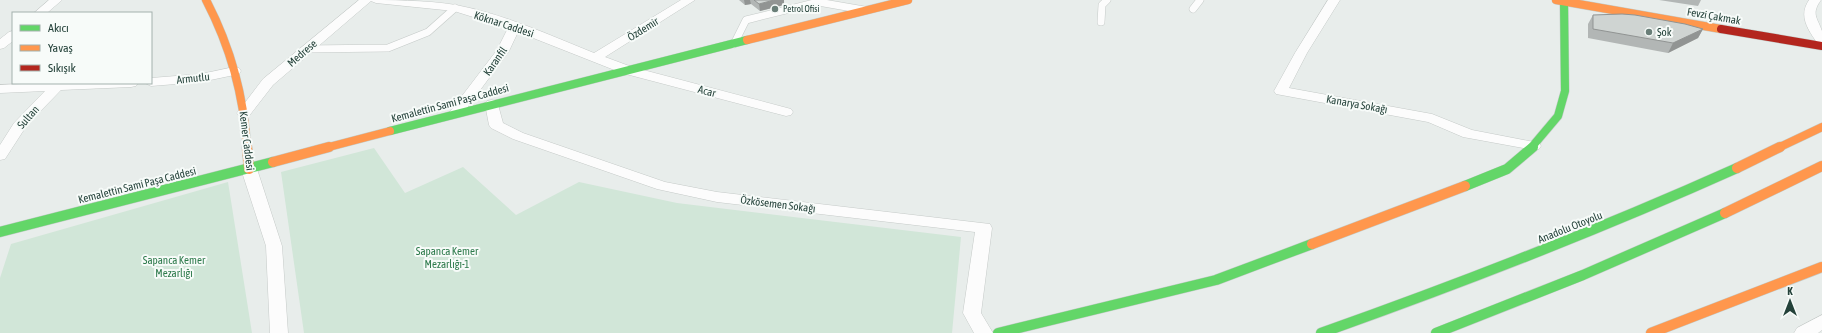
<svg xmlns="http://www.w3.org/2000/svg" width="1822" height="333" font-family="'Asap Condensed',sans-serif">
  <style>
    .green { fill: #d1e6d8 }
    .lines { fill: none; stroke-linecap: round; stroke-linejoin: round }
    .lane-casing { stroke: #c5cac8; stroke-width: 8 }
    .street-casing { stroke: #c5cac8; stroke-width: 1 }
    .fast-far1-casing { stroke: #c3cbc8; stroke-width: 9 }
    .fast-casing { stroke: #c3cbc8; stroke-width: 11 }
    .slow-far1-casing { stroke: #c3cbc8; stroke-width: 9 }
    .slow-casing { stroke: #c3cbc8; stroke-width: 11 }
    .jam-casing { stroke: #c3cbc8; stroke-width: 9 }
    .lane { stroke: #fcfcfc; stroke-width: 7 }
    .street { fill: #fcfcfc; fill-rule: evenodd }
    .fast-far1 { stroke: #63d668; stroke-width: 8 }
    .fast { stroke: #63d668; stroke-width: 10 }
    .slow-far1 { stroke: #ff974d; stroke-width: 8 }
    .slow { stroke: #ff974d; stroke-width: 10 }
    .jam { stroke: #b3261e; stroke-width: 8 }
    .wall { fill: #b2b6b5 }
    .shaded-wall { fill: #919493 }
    .building { fill: #cfd4d2; stroke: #919493 }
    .poi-dot { fill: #697e78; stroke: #f7fbf9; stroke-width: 1.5 }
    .labels { text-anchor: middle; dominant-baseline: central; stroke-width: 4; stroke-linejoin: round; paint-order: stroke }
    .far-poi-label { font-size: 9px; fill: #24423a; stroke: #f7fbf9; text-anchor: start }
    .street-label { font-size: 11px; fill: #24423a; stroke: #f7fbf9 }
    .poi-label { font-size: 11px; fill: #24423a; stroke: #f7fbf9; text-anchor: start }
    .park-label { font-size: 11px; fill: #2d7a4b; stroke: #f7fbf9 }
  </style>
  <rect width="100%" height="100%" fill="#e8edeb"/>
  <!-- green -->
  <path class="green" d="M374,148L405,193L463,167L516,215L579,182L677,203L961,237L952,333H304L281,172Z
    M228,182L252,333H0V278L11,244Z"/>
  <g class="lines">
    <!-- lane casing -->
    <g class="lane-casing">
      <path id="lane" d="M1193,9L1200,0
        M1101,22L1102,5L1107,0
        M734,44L746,20L818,2L864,10
        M306,49L388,48L428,32L455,8"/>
    </g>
    <!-- street casing -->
    <g class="street-casing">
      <path id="street" d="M49,0H62L47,13H34Z
        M359,0C391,0 424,0 456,5C504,14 549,35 594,53L681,0H695L605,57L632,67L791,109L793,112L791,115L786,116L622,73L518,32L509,51L461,116H451L449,113L497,50L508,28L454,11L376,3L371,1L273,85L249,116H239L237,113L263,79Z
        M1328,0H1340L1307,53L1289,88L1432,114L1472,130L1539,143L1541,146L1539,149L1534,150L1463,137L1428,122L1276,94L1274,91L1295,53Z
        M1809,0H1821C1811,14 1817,17 1822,31C1822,35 1822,41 1822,45L1818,44C1808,30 1798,16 1809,0Z
        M13,31V41L4,48L0,49V39L9,32Z
        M234,67L239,68L241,71L239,74L201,82L151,86L145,83H151V78L201,74Z
        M43,83H138L136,86L131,87L61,90L27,125L5,159L0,160V145L14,123L45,91L0,93V85Z
        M492,100L497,101L503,123L523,133L665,182L717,192L990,224L992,228L981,313L993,333H974L963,313L975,232L717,202L657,189L513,139L491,128L489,125L485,104L487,101Z
        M249,164L254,166L257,169L282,246L288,333H270L266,246L241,169L244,166Z
        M1822,315V330L1818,333H1794L1797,328Z"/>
    </g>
    <!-- fast-far1 casing -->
    <g class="fast-far1-casing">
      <path id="fast-far1" d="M390,131L747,40
        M1531,148L1558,116L1565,91L1564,2"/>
    </g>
    <!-- fast casing -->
    <g class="fast-casing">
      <path id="fast" d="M1465,186L1507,169L1533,147
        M0,232L273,162
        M998,333L1216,280L1312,244
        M1321,333C1462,283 1601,229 1737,168
        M1436,333L1583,275L1725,213"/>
    </g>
    <!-- slow-far1 casing -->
    <g class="slow-far1-casing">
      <path id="slow-far1" d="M206,0C230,46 244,96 247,148
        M1556,0L1721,29
        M747,40L908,0
        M325,148L390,131
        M1778,148L1822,127"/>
    </g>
    <!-- slow casing -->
    <g class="slow-casing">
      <path id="slow" d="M247,147L249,169
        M273,162L329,147
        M1737,168L1780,147
        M1725,213L1822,166
        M1312,244L1465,186
        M1651,333L1822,267"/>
    </g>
    <!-- jam casing -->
    <g class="jam-casing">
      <path id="jam" d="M1721,29L1822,46"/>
    </g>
    <!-- lane -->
    <use href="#lane" class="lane"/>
    <!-- street -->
    <use href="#street" class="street"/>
    <!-- fast-far1 -->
    <use href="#fast-far1" class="fast-far1"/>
    <!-- fast -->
    <use href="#fast" class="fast"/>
    <!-- slow-far1 -->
    <use href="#slow-far1" class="slow-far1"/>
    <!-- slow -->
    <use href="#slow" class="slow"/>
    <!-- jam -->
    <use href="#jam" class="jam"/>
  </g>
  <!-- wall -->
  <path class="wall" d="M739,0H784V5L760,11L751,4L745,5Z
    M1659,0H1701L1698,6Z
    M1593,15L1703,29L1698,38L1668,53L1588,38V24Z"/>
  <!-- shaded-wall -->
  <path class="shaded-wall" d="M744,0H750L751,4L745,5Z
    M774,0H784V5L760,11L759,4Z
    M1703,29L1698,38L1668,53L1673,43Z"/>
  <!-- building -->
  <path class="building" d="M754,0H774L759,4Z
    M1622,14L1635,15L1685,24L1703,29L1673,43L1593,29V15Z"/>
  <!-- markers -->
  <g class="poi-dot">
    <circle cx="775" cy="9" r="4"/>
    <circle cx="1649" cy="32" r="4"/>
  </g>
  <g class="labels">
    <!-- far-poi labels -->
    <g class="far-poi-label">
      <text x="783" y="9">Petrol Ofisi</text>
    </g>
    <!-- street labels -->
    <g class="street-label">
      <text transform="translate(1714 16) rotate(10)">Fevzi Çakmak</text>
      <text transform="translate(504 24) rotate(18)">Köknar Caddesi</text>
      <text transform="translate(643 29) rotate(-32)">Özdemir</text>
      <text transform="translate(302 53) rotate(-41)">Medrese</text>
      <text transform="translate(495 61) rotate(-55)">Karanfil</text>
      <text transform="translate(193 78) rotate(-6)">Armutlu</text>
      <text transform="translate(707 91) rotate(15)">Acar</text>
      <text transform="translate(450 103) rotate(-15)">Kemalettin Sami Paşa Caddesi</text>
      <text transform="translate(1357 104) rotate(10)">Kanarya Sokağı</text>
      <text transform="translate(28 117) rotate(-49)">Sultan</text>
      <text transform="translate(247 141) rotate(83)">Kemer Caddesi</text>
      <text transform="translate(137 185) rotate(-14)">Kemalettin Sami Paşa Caddesi</text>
      <text transform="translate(778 204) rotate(7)">Özkösemen Sokağı</text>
      <text transform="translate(1570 227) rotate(-22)">Anadolu Otoyolu</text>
    </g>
    <!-- poi labels -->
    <g class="poi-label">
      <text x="1657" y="32">Şok</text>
    </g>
    <!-- park labels -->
    <g class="park-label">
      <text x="447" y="251">Sapanca Kemer<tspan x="447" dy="13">Mezarlığı-1</tspan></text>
      <text x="174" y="260">Sapanca Kemer<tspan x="174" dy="13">Mezarlığı</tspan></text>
    </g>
  </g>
  <!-- legend -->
  <rect x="12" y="12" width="140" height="72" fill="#f7fbf9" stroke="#a3b1ad"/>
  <rect x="20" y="25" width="20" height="6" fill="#63d668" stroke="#a3b1ad"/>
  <text x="48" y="32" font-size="12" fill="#24423a">Akıcı</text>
  <rect x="20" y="45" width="20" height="6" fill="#ff974d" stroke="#a3b1ad"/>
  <text x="48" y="52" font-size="12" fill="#24423a">Yavaş</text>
  <rect x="20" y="65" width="20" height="6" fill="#b3261e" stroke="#a3b1ad"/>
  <text x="48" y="72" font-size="12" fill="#24423a">Sıkışık</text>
  <!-- north arrow -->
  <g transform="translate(1790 301)" stroke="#f7fbf9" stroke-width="3" paint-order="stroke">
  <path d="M0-3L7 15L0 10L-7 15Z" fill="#24423a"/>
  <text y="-6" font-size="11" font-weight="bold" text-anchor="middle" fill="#24423a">K</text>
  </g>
</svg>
